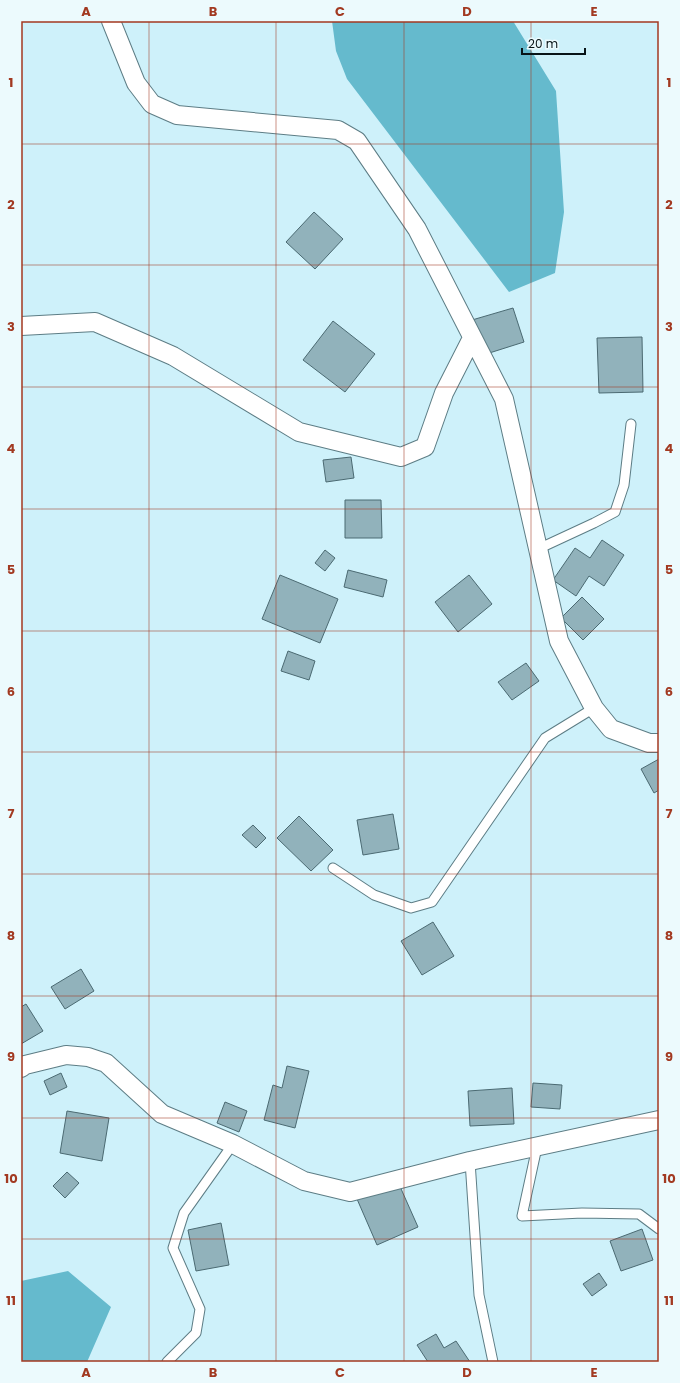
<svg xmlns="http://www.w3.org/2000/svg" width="680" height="1383" font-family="Poppins,sans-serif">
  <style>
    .forest { fill: #65bacd }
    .building { fill: #91b2bb; stroke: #4b6a72 }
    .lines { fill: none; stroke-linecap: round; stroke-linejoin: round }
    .service-casing { stroke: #5d7d85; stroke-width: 11 }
    .minor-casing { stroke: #5d7d85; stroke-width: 20 }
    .service { stroke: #fff; stroke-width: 9 }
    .minor { stroke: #fff; stroke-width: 18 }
    .grid { fill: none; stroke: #a23921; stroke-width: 1; stroke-opacity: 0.55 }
    .neatline { fill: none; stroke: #a23921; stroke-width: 1.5 }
    .grid-label { font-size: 13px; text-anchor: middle; font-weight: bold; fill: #a23921 }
  </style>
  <rect width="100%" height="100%" fill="#cef1fa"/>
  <!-- forest -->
  <path class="forest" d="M332,21H513L556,91L564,212L555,273L509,292L347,79L336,51Z
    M68,1271L111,1307L87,1362H21V1281Z"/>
  <!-- building -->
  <path class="building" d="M314,212L343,239L315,269L286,242Z
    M513,308L524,342L483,355L472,320Z
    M333,321L375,354L345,392L303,360Z
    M642,337L643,392L599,393L597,338Z
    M351,457L354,478L326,482L323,460Z
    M345,500H381L382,538H345Z
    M602,540L624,555L604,586L589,576L576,596L553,580L575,548L590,558Z
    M325,550L335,558L325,571L315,563Z
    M348,570L387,580L383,597L344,587Z
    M280,575L338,599L320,643L262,619Z
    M469,575L492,604L458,632L435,602Z
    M582,597L604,619L583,640L561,618Z
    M288,651L315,661L309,680L281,671Z
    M526,663L539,681L512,700L498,682Z
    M659,759V790L654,793L641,769Z
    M393,814L399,849L363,855L357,820Z
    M299,816L333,850L311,871L277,838Z
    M253,825L266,838L256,848L242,835Z
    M433,922L454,956L422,975L401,941Z
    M81,969L94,991L65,1009L51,987Z
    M26,1004L43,1031L21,1044V1007Z
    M287,1066L309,1071L295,1128L264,1120L273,1085L282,1088Z
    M61,1073L67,1087L50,1095L44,1081Z
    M533,1083L562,1085L560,1109L531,1107Z
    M512,1088L514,1124L470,1126L468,1091Z
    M225,1102L247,1111L239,1132L217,1123Z
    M67,1111L109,1118L102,1161L60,1153Z
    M67,1172L79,1183L65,1198L53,1186Z
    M398,1182L418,1227L377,1245L357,1199Z
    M221,1223L229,1265L196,1271L188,1230Z
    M642,1229L653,1260L621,1271L610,1241Z
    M599,1273L607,1285L592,1296L583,1284Z
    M436,1334L444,1348L456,1341L470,1362H428L417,1345Z"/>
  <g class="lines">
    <!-- service casing -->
    <g class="service-casing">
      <path id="service" d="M538,549L594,523L615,512L624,485L631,424
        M333,868L374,895L411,908L432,902L545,738L594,708
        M537,1147L522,1216L582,1213L639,1214L659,1229
        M470,1161L479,1295L493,1362
        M167,1362L196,1333L200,1309L173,1248L184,1213L233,1144"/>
    </g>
    <!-- minor casing -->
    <g class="minor-casing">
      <path id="minor" d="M111,21L136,83L152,104L177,115L338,130L357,141L417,229L504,399L559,641L594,708L611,729L649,743H659
        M21,326L95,322L173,356L299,432L401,457L425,447L444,393L472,338
        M21,1068L25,1065L66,1055L88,1057L106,1063L162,1114L233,1144L304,1181L350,1192L470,1161L659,1120"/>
    </g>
    <!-- service -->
    <use href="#service" class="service"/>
    <!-- minor -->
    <use href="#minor" class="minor"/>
  </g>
  <!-- grid -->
  <path class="grid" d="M149,21V1362M276,21V1362M404,21V1362M531,21V1362M21,144H659M21,265H659M21,387H659M21,509H659M21,631H659M21,752H659M21,874H659M21,996H659M21,1118H659M21,1239H659"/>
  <!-- border -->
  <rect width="680" height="1383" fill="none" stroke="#ecfafd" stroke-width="44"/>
  <!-- scale -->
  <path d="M522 48v6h63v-6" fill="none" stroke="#081417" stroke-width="2"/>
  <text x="528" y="48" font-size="12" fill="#081417" stroke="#ecfafd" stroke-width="3" paint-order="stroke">20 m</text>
  <rect x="22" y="22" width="636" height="1339" class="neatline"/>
  <g class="grid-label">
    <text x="86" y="16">A</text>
    <text x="213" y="16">B</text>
    <text x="340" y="16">C</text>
    <text x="467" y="16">D</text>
    <text x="594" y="16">E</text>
    <text x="11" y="87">1</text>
    <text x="669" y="87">1</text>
    <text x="11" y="209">2</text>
    <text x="669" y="209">2</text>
    <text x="11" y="331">3</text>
    <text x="669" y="331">3</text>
    <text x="11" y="453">4</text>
    <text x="669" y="453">4</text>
    <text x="11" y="574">5</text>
    <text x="669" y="574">5</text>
    <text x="11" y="696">6</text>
    <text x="669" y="696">6</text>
    <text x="11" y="818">7</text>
    <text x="669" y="818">7</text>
    <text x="11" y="940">8</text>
    <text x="669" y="940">8</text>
    <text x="11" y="1061">9</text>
    <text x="669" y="1061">9</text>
    <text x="11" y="1183">10</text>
    <text x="669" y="1183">10</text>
    <text x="11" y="1305">11</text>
    <text x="669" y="1305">11</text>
    <text x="86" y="1377">A</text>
    <text x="213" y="1377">B</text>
    <text x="340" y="1377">C</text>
    <text x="467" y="1377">D</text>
    <text x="594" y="1377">E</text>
  </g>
</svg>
